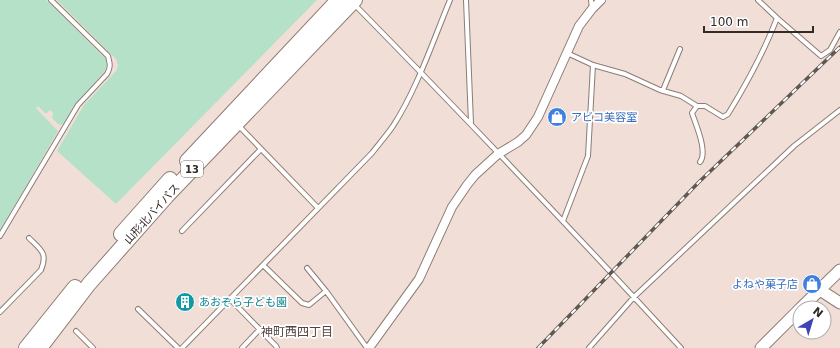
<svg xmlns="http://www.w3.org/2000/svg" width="840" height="348" font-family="'DejaVu Sans','Noto Sans JP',sans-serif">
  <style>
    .green { fill: #b6e1c9 }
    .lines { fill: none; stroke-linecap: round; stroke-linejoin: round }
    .lane-casing { stroke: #8c7c74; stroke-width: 6 }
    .street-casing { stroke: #8c7c74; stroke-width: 10 }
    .secondary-casing { stroke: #8c7c74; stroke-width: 13 }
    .highway-casing { stroke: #8c7c74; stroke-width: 16 }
    .lane { stroke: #fff; stroke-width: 4 }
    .street { stroke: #fff; stroke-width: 8 }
    .secondary { stroke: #fff; stroke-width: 11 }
    .highway { stroke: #fff; stroke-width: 14 }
    .rail-casing { stroke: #615753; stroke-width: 3.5 }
    .rail { stroke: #fff; stroke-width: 2; stroke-dasharray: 6; stroke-linecap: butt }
    .labels { text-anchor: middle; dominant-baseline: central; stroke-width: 3.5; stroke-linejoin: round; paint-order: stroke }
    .shield { fill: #fff; stroke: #6f6a68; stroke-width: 1 }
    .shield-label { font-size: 10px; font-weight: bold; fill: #312a27 }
    .shop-label { font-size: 11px; fill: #366cbe; stroke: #fff; text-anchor: start }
    .street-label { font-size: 11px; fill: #312a27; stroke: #fff }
    .culture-label { font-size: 11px; fill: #0d838f; stroke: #fff; text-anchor: start }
    .neighbourhood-label { font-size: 12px; fill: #53453e; stroke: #fff }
  </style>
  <rect width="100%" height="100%" fill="#f1dfd7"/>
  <!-- green -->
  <path class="green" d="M0,0H46L106,59C107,64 107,67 104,72L75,104L63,124L59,125L52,118L53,113L50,110L46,114L38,106L36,108L58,131L0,231Z
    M57,0H317L116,204L57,151L84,105L116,71L118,65L116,59Z"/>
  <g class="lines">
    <!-- lane casing -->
    <g class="lane-casing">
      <path id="lane" d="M466,0L471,123
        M591,0L592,9
        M355,5C465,117 574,232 681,348
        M777,18L821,56L830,50L840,32
        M567,53L593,65L625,74L660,90L681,96L697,106H705L723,117L728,114C747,83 764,52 777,18L758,0
        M663,90L680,49
        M697,106L692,113C696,125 708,152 700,162
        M238,125L318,208
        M563,221L588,156L593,65
        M182,231L261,149
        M0,236L78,105L107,74C111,67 110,64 108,56L51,0
        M263,265L302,303L309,305L326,291
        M307,268L326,291L367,348
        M230,299L276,346L277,348
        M138,309L178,348
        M0,312L41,270C48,253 41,250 29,238
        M76,331L93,348
        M182,348L372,153C379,144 386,136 393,126C417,89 433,41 450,0
        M242,348L260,329
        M589,348L634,297L794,146L840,110"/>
    </g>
    <!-- street casing -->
    <g class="street-casing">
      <path id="street" d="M369,348L419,279L452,207L467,185L475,175L498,154L518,142L526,135L538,117L579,26L592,9L601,0"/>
    </g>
    <!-- secondary casing -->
    <g class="secondary-casing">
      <path id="secondary" d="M820,290L840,303
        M801,308L840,270
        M761,348L800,309"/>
    </g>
    <!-- highway casing -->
    <g class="highway-casing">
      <path id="highway" d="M187,161L338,0
        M121,234L170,179
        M26,348L75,287
        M40,348L89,284L167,196L355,0"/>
    </g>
    <!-- lane -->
    <use href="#lane" class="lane"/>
    <!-- street -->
    <use href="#street" class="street"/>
    <!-- secondary -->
    <use href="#secondary" class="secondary"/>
    <!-- highway -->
    <use href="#highway" class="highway"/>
    <!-- rail casing -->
    <g class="rail-casing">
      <path id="rail" d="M538,348L699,182L840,47"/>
    </g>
    <!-- rail -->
    <use href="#rail" class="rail"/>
  </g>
  <!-- icons -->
  <defs>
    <g id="shop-disc" transform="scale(1)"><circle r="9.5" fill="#3f7fe0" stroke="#fff"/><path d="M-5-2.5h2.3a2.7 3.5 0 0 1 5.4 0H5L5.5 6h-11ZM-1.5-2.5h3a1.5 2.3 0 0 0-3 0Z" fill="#fff"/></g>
    <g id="building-disc" transform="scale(1)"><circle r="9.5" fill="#0f9aa8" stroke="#fff"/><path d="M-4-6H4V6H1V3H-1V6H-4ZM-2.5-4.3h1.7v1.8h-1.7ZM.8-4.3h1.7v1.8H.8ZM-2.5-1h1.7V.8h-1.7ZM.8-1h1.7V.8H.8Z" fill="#fff"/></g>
  </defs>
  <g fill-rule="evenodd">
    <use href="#shop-disc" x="557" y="117"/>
    <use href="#shop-disc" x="812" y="284"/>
    <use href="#building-disc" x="185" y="302"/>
  </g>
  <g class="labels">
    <!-- shield labels -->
    <rect class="shield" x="181" y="161" width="22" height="16" rx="3"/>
    <g class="shield-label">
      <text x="192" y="169">13</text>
    </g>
    <!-- shop labels -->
    <g class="shop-label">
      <text x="571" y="117">アビコ美容室</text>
      <text x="798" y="284" text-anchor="end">よねや菓子店</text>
    </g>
    <!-- street labels -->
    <g class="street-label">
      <text transform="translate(152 214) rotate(-48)">山形北バイパス</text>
    </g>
    <!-- culture labels -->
    <g class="culture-label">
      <text x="199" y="302">あおぞら子ども園</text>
    </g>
    <!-- neighbourhood labels -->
    <g class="neighbourhood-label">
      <text x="297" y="332">神町西四丁目</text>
    </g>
  </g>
  <!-- north arrow -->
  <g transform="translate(812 320) rotate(38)"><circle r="19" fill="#ffffff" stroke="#adaaa9"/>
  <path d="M0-3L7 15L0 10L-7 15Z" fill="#3f43b7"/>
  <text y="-6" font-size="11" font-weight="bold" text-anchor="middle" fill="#312a27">N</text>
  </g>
  <!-- scale -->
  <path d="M704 26v6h109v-6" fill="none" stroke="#312a27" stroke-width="2"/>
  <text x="710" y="26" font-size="12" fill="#312a27" stroke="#ffffff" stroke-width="3" paint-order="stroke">100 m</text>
</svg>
